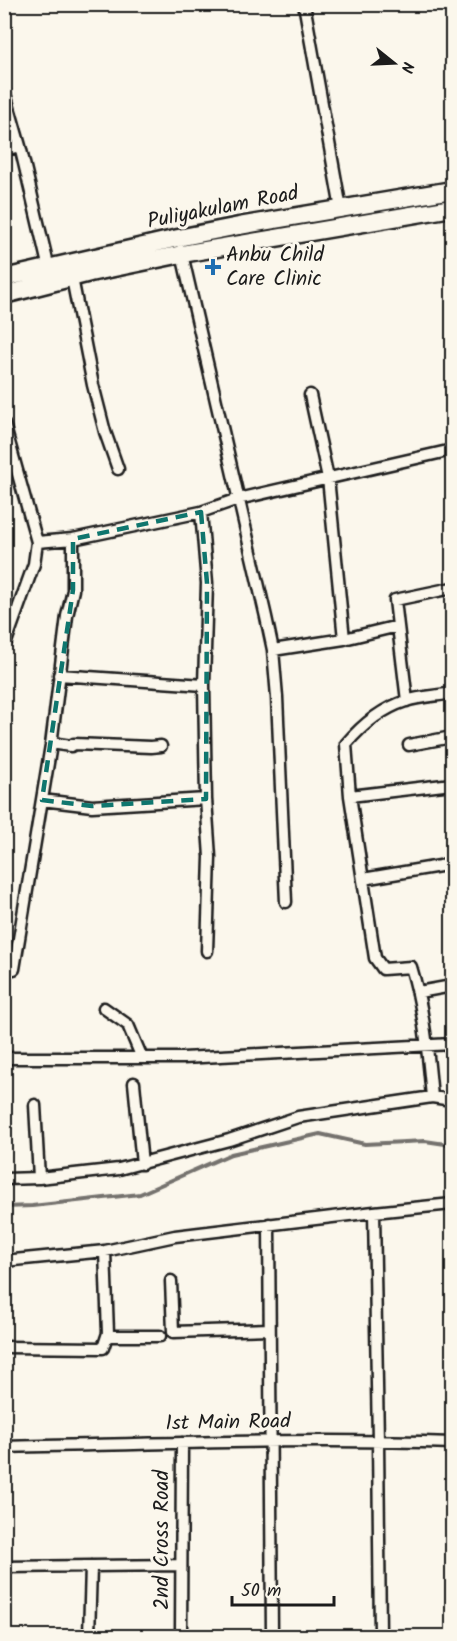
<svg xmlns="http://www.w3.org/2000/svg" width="457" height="1641" font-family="Kalam,sans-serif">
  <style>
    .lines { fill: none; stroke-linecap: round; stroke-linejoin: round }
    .stream { stroke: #74726e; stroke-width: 4 }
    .minor-casing { stroke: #1c1c1c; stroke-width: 15 }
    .primary-casing { stroke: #1c1c1c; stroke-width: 21 }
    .minor { stroke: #fbf7ec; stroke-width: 10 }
    .primary { stroke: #fbf7ec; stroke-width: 16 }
    .marked { fill: none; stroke: #0f766e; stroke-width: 4.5; stroke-dasharray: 12 8; stroke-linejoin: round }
    .poi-dot { fill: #1f6fb2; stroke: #fbf7ec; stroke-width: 2 }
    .labels { text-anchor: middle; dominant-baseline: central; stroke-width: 6; stroke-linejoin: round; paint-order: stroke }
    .street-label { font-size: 21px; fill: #1c1c1c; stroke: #fbf7ec }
    .poi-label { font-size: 21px; fill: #1c1c1c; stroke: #fbf7ec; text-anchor: start }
  </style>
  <rect width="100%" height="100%" fill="#fbf7ec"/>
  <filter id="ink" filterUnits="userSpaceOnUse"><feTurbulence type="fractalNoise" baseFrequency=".0167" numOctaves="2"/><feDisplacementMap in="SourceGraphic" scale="12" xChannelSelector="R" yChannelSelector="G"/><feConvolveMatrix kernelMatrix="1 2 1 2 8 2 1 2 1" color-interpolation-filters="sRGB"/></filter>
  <g filter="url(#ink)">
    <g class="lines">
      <!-- stream -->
      <path class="stream" d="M4,1207L32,1206L140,1194L231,1154L320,1134L365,1144L425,1141L452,1145"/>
      <!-- minor casing -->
      <g class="minor-casing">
        <path id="minor" d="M304,4L341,209
          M4,90L20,146L50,273
          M4,150L20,146
          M181,250L266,617L273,650L277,697L286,902
          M72,278L93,385L105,432L118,469
          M310,395L328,478L344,639
          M4,424L37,542L73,539L201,512L238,499L452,450
          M201,512L207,583L204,685L206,799L210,857L207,951
          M398,626L407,701
          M6,642L34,564L37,542
          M273,650L344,639L398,626L395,600L452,588
          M59,675L204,685
          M452,693C438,696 421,696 406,701C381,709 363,724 346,744L350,796L452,784
          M51,743L71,746L74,744L151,747L161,746
          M409,745L452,737
          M350,796L375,958L383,969L411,967C424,1009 428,1053 432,1097
          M42,800L92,806L206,799
          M363,879L452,864
          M14,969L51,745L67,616L73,590V539
          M419,992L452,986
          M104,1008L128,1025L142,1058
          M4,1058H183L452,1044
          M134,1083L142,1164
          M35,1105L39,1178
          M4,1179L39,1178L119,1169L229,1140L298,1117L432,1097L452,1100
          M269,1224L272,1636
          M4,1261L105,1251L175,1236L374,1212
          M171,1281L173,1332L269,1329
          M107,1336H160
          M4,1347L103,1348L108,1333L105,1251
          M4,1447C154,1444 303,1438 452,1443
          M4,1567L181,1565
          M89,1636L91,1566
          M181,1636L182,1443
          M380,1636L378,1441L374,1212L452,1204"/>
      </g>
      <!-- primary casing -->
      <g class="primary-casing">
        <path id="primary" d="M4,278L178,238L239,226L452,190
          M4,295L90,273L182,254L452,208"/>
      </g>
      <!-- minor -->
      <use href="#minor" class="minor"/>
      <!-- primary -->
      <use href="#primary" class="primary"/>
    </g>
  </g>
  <!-- marked area -->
  <path class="marked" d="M201,512L207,583L206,799L92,806L42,800L73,590V539Z"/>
  <!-- markers -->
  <path class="poi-dot" d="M210 258h6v6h6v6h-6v6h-6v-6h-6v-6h6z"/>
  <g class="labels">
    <!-- street labels -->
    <g class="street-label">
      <text transform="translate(223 208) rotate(-11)">Puliyakulam Road</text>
      <text transform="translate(228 1423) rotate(-1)">1st Main Road</text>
      <text transform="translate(162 1540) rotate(-90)">2nd Cross Road</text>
    </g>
    <!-- poi labels -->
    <g class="poi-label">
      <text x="226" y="255">Anbu Child<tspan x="226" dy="24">Care Clinic</tspan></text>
    </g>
  </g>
  <!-- margin -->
  <rect width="457" height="1641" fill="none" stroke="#fbf7ec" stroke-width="24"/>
  <rect x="12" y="12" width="433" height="1617" fill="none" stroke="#1c1c1c" stroke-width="2" filter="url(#ink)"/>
  <!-- north arrow -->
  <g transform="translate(394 63) rotate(108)" stroke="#fbf7ec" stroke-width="4.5" paint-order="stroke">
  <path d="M0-4.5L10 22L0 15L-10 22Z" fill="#1c1c1c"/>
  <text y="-9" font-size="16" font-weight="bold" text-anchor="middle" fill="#1c1c1c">N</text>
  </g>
  <!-- scale -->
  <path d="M232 1596v9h102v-9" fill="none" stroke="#1c1c1c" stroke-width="3"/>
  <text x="241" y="1596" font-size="18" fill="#1c1c1c" stroke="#fbf7ec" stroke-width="4.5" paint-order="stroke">50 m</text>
</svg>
